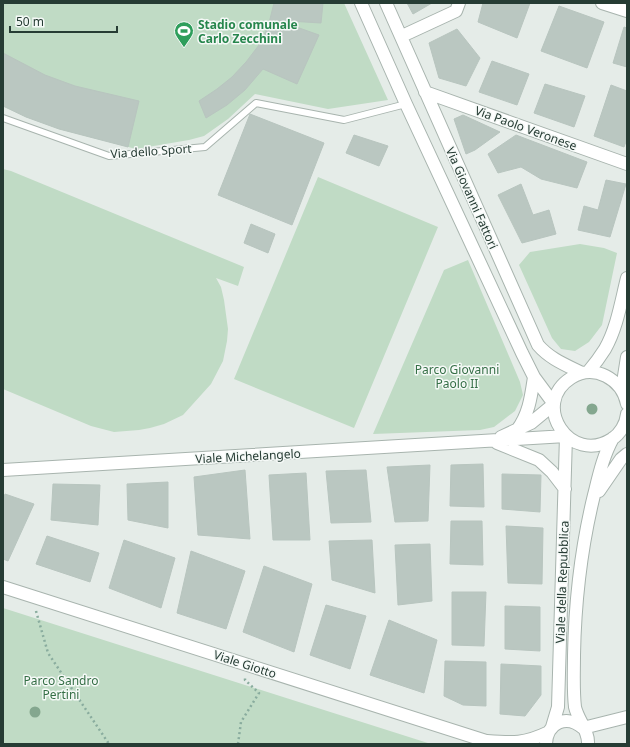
<svg xmlns="http://www.w3.org/2000/svg" width="630" height="747" font-family="'Noto Sans',sans-serif">
  <style>
    .green { fill: #c0dbc5 }
    .building { fill: #bac7c1; stroke: #b8c5bf }
    .lines { fill: none; stroke-linecap: round; stroke-linejoin: round }
    .service-casing { stroke: #a8b4ae; stroke-width: 8 }
    .minor-casing { stroke: #a8b4ae; stroke-width: 14 }
    .path { stroke: #89ac9e; stroke-width: 2.5; stroke-dasharray: 2 3; stroke-linecap: butt }
    .service { stroke: #fff; stroke-width: 6 }
    .minor { stroke: #fff; stroke-width: 12 }
    .tree { fill: #84a78f }
    .labels { text-anchor: middle; dominant-baseline: central; stroke-width: 3; stroke-linejoin: round; paint-order: stroke }
    .leisure-label { font-size: 12px; font-weight: bold; fill: #27864d; stroke: #f5f9f7; text-anchor: start }
    .street-label { font-size: 12px; fill: #263c34; stroke: #f5f9f7 }
    .park-label { font-size: 12px; fill: #356f46; stroke: #f5f9f7 }
  </style>
  <rect width="100%" height="100%" fill="#e5ece8"/>
  <!-- green -->
  <path class="green" d="M3,3H344L388,100L328,109L255,94L228,119L204,136L189,140L136,149L59,129L26,117L3,106Z
    M3,169L11,171L244,267L238,286L216,278L221,287L224,300L228,329L227,341L223,361L211,384L183,415L164,424L150,428L139,430L114,432L91,426L3,389Z
    M318,177L438,227L354,428L234,379Z
    M580,244L604,248L617,253L602,325L589,342L575,351L561,349L552,338L519,265L530,252Z
    M468,260L520,382L523,395L515,411L494,427L480,430L373,434L444,270Z
    M3,608L431,744H3Z"/>
  <!-- building -->
  <path class="building" d="M274,3H323L321,23L289,21L288,24L319,35L297,84L263,69L245,90L227,105L206,118L199,101L217,89L232,77L246,62L259,45L268,27Z
    M407,3H432L413,14Z
    M483,3H530L517,38L478,22Z
    M559,6L604,22L587,68L541,51Z
    M624,27L627,28V67L613,63Z
    M457,29L480,58L466,86L439,78L429,43Z
    M3,53L45,75L75,86L139,101L128,147L59,129L26,117L3,106Z
    M492,61L529,74L517,105L479,92Z
    M545,84L585,96L574,127L534,113Z
    M611,85L627,91V139L624,147L594,136Z
    M250,114L324,143L292,225L218,195Z
    M463,115L500,132L475,150L466,154L454,119Z
    M354,135L388,146L379,166L346,153Z
    M516,135L587,162L577,188L541,179L521,167L498,173L488,154Z
    M606,180L626,184L610,237L578,230L584,206L598,210Z
    M521,184L533,215L549,210L556,234L522,243L498,195Z
    M251,224L275,234L268,253L244,243Z
    M483,464L484,507L450,506L451,465Z
    M430,465L428,521L395,522L387,467Z
    M245,470L250,539L198,535L194,477Z
    M366,470L371,522L331,523L326,471Z
    M306,473L310,540H273L269,475Z
    M502,474L541,475L540,512L502,509Z
    M168,482V528L128,520L127,484Z
    M53,484L100,485L98,525L51,520Z
    M5,494L34,504L8,561L3,559V499Z
    M451,521H482L483,565L450,564Z
    M506,526L543,528L542,584L508,583Z
    M47,536L99,553L90,582L36,564Z
    M124,540L175,558L161,608L109,588Z
    M372,540L375,593L332,580L329,541Z
    M430,544L432,601L398,605L395,545Z
    M191,551L245,571L226,629L177,613Z
    M264,566L312,584L294,652L243,632Z
    M452,592H486L484,646L452,645Z
    M326,605L366,616L350,669L310,655Z
    M505,606L540,607V651L505,649Z
    M389,620L437,640L424,693L370,675Z
    M445,661L486,662V706L463,705L444,696Z
    M501,664L541,666V695L525,716L500,714Z"/>
  <g class="lines">
    <!-- service casing -->
    <g class="service-casing">
      <path id="service" d="M3,118L109,156L205,147L256,103L344,120L406,104"/>
    </g>
    <!-- minor casing -->
    <g class="minor-casing">
      <path id="minor" d="M361,3L406,104L522,353L534,377L554,404L531,423L501,437
        M386,3L538,345C550,359 566,365 582,373
        M602,3L627,11
        M402,36L456,11L459,3
        M425,92L627,164
        M588,372C594,365 600,357 605,349C617,328 621,302 627,278
        M622,389L627,357
        M627,404C622,379 594,363 571,378C530,404 570,466 612,439C620,434 626,424 627,414
        M517,430C529,414 531,397 534,377
        M497,443L539,460L552,472L565,489
        M3,470L566,436L558,707L552,727
        M599,491L621,459L627,454
        M3,587L486,741C513,743 524,744 549,732
        M583,728L627,717
        M546,744C547,722 567,714 583,728
        M588,744C589,731 578,720 575,707C573,690 574,672 574,655C575,601 581,548 594,495C599,475 603,456 613,438"/>
    </g>
    <!-- path -->
    <path class="path" d="M36,611L48,653L109,744
      M238,744L241,722L259,693L245,680V678"/>
    <!-- service -->
    <use href="#service" class="service"/>
    <!-- minor -->
    <use href="#minor" class="minor"/>
  </g>
  <!-- trees -->
  <g class="tree">
    <circle cx="592" cy="409" r="5.5"/>
    <circle cx="35" cy="712" r="5.5"/>
  </g>
  <!-- icons -->
  <defs>
    <g id="stadium-pin" transform="scale(1)"><path d="M0 17L-7.5 6A9.5 9.5 0 1 1 7.5 6Z" fill="#2e9e5b" stroke="#f5f9f7"/><path d="M0-5a6.5 5 0 1 0 0 10a6.5 5 0 1 0 0-10ZM-3.5-1.8h7v3.6h-7Z" fill="#fff"/></g>
  </defs>
  <g fill-rule="evenodd">
    <use href="#stadium-pin" x="184" y="31"/>
  </g>
  <g class="labels">
    <!-- leisure labels -->
    <g class="leisure-label">
      <text x="198" y="24">Stadio comunale<tspan x="198" dy="14">Carlo Zecchini</tspan></text>
    </g>
    <!-- street labels -->
    <g class="street-label">
      <text transform="translate(526 128) rotate(20)">Via Paolo Veronese</text>
      <text transform="translate(151 151) rotate(-4)">Via dello Sport</text>
      <text transform="translate(472 198) rotate(66)">Via Giovanni Fattori</text>
      <text transform="translate(248 456) rotate(-3)">Viale Michelangelo</text>
      <text transform="translate(562 582) rotate(-88)">Viale della Repubblica</text>
      <text transform="translate(245 664) rotate(18)">Viale Giotto</text>
    </g>
    <!-- park labels -->
    <g class="park-label">
      <text x="457" y="369">Parco Giovanni<tspan x="457" dy="14">Paolo II</tspan></text>
      <text x="61" y="680">Parco Sandro<tspan x="61" dy="14">Pertini</tspan></text>
    </g>
  </g>
  <!-- border -->
  <rect width="630" height="747" fill="none" stroke="#263c34" stroke-width="8"/>
  <!-- scale -->
  <path d="M10 26v6h107v-6" fill="none" stroke="#263c34" stroke-width="2"/>
  <text x="16" y="26" font-size="12" fill="#263c34" stroke="#f5f9f7" stroke-width="3" paint-order="stroke">50 m</text>
</svg>
